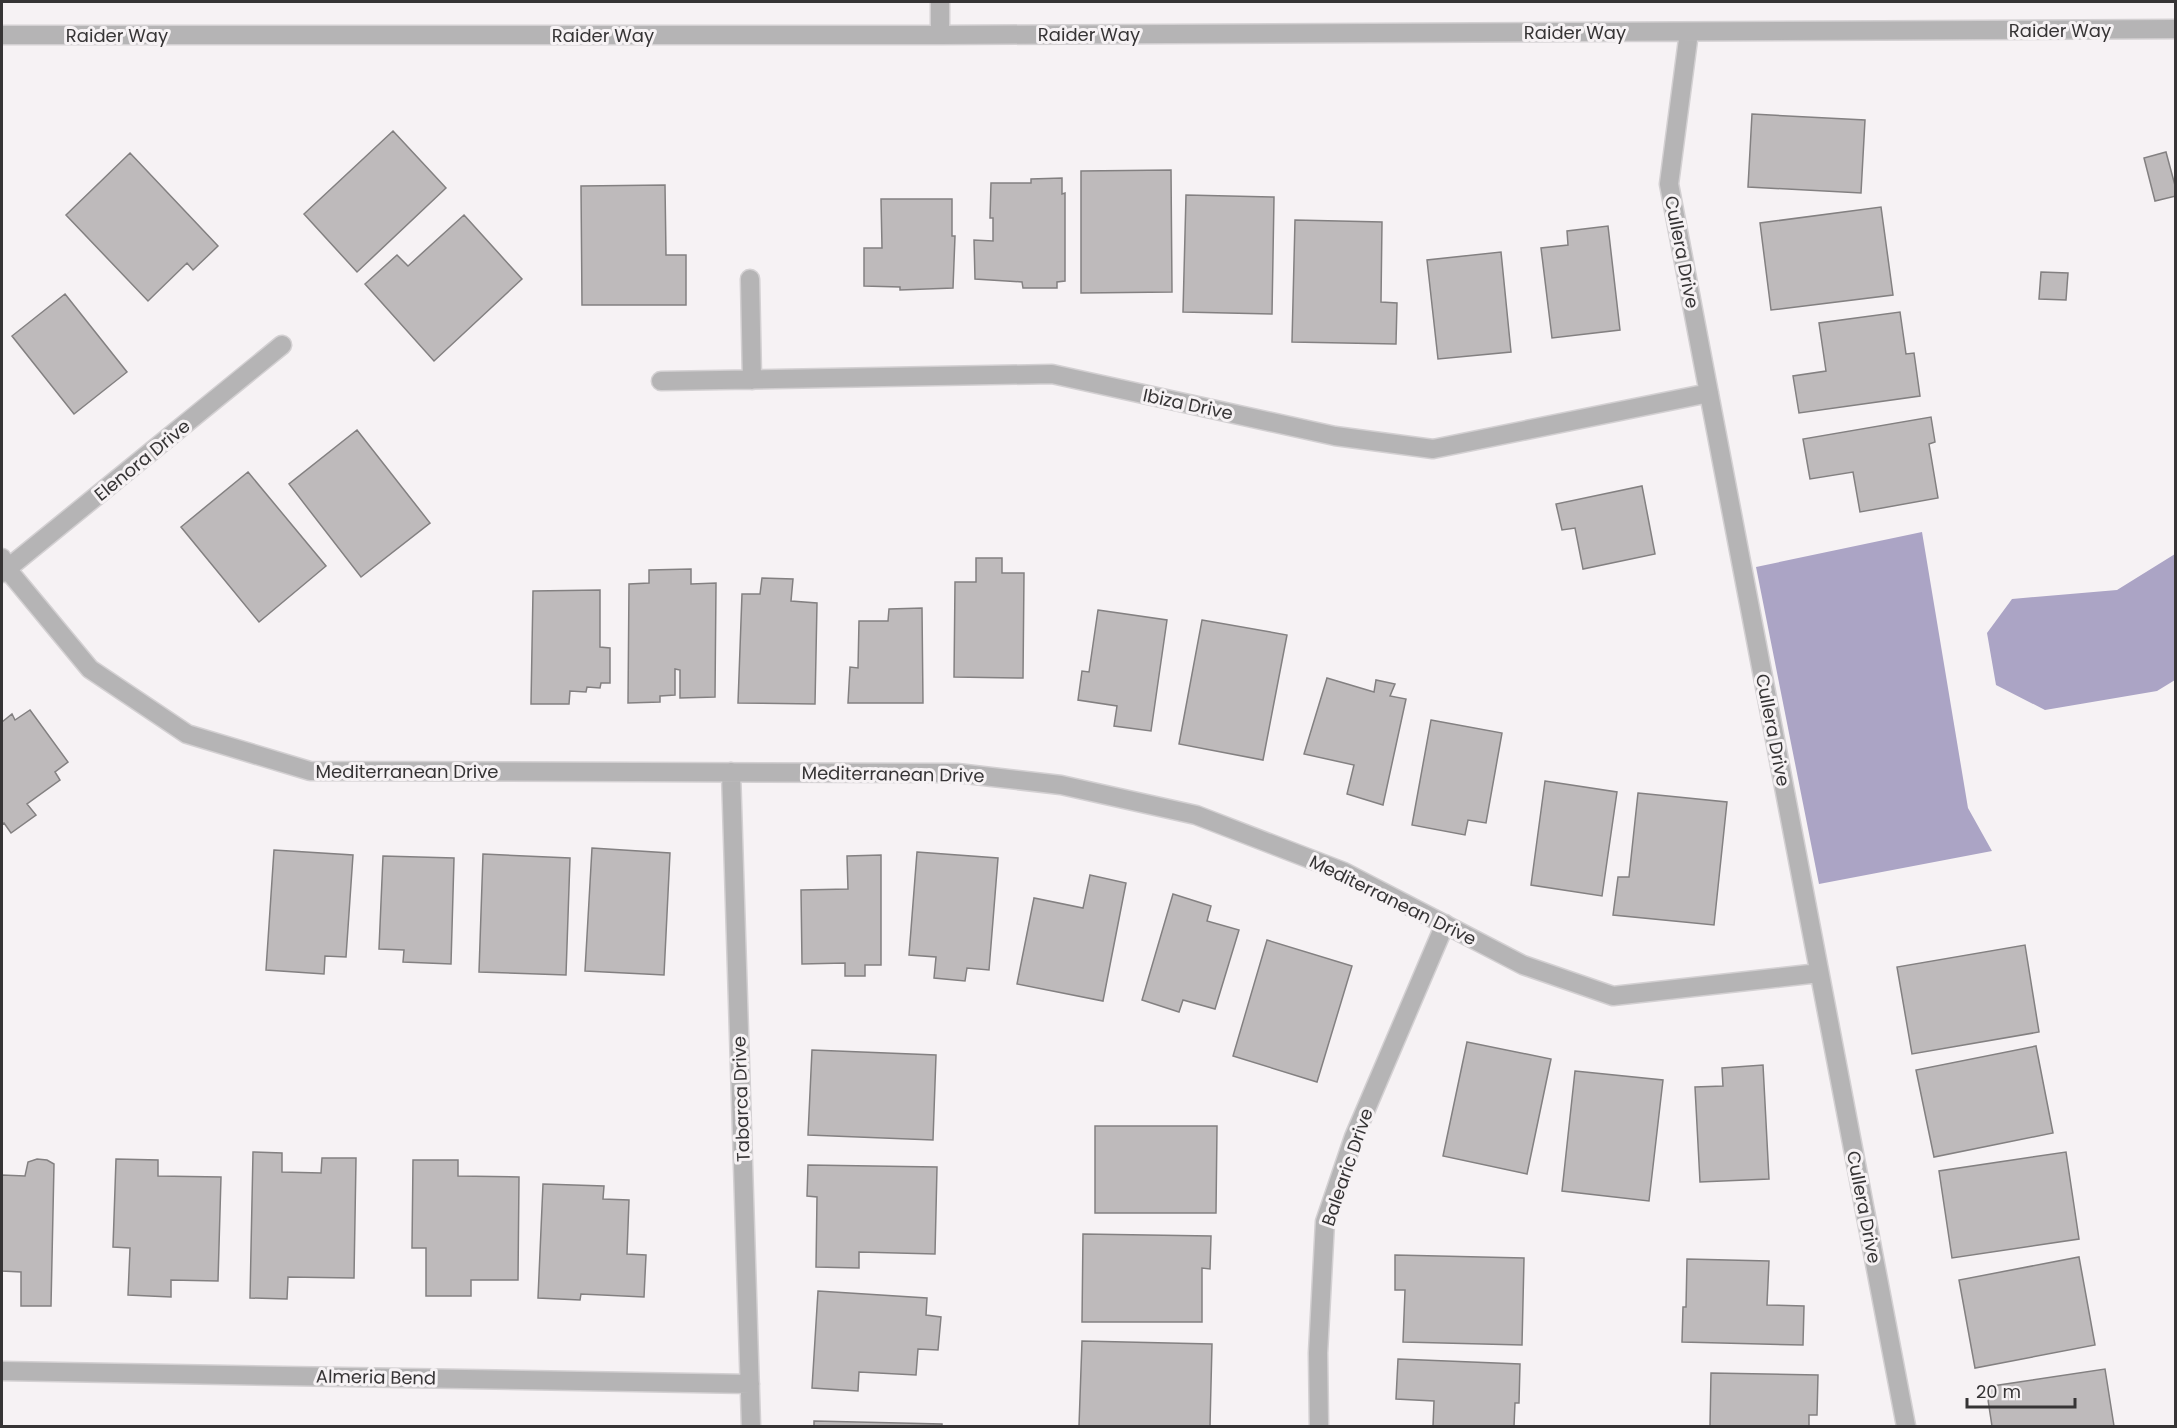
<svg xmlns="http://www.w3.org/2000/svg" width="2177" height="1428" font-family="Poppins,sans-serif">
  <style>
    .water { fill: #aba4c5 }
    .building { fill: #bebabb; stroke: #838081; stroke-width: 1.5 }
    .lines { fill: none; stroke-linecap: round; stroke-linejoin: round }
    .minor-casing { stroke: #d3d0d2; stroke-width: 21 }
    .minor { stroke: #b5b4b5; stroke-width: 18 }
    .labels { text-anchor: middle; dominant-baseline: central; stroke-width: 6; stroke-linejoin: round; paint-order: stroke }
    .street-label { font-size: 18px; fill: #363435; stroke: #f6f2f4 }
  </style>
  <rect width="100%" height="100%" fill="#f6f2f4"/>
  <!-- water -->
  <path class="water" d="M1922,532L1968,808L1992,851L1819,884L1756,567Z
    M2175,554V680L2157,691L2045,710L1996,685L1987,633L2012,599L2117,590Z"/>
  <!-- building -->
  <path class="building" d="M1752,114L1865,120L1861,193L1748,187Z
    M393,131L446,188L357,272L304,214Z
    M2166,152L2176,189V196L2155,201L2144,158Z
    M130,153L218,246L193,270L187,263L148,301L66,215Z
    M1171,170L1172,292L1081,293V171Z
    M1062,178V194L1065,193V281L1057,282V288H1023L1022,282L975,279L974,240L993,241V218H990L991,183H1031V179Z
    M665,185L666,255H686V305H582L581,186Z
    M1186,195L1274,197L1272,314L1183,312Z
    M881,199H952V236H955L953,288L900,290V287L864,286V248H882Z
    M1881,207L1893,295L1771,310L1760,223Z
    M464,215L522,279L434,361L365,284L397,255L408,266Z
    M1295,220L1382,222L1381,302L1397,303L1396,344L1292,342Z
    M1608,226L1620,330L1552,338L1541,248L1568,245L1567,231Z
    M1501,252L1511,352L1438,359L1427,260Z
    M2041,272L2068,273L2066,300L2039,299Z
    M65,294L127,372L74,414L12,336Z
    M1900,312L1906,354L1914,353L1920,396L1799,413L1793,376L1826,371L1819,323Z
    M1931,417L1935,442L1929,444L1938,498L1860,512L1853,472L1810,479L1803,439Z
    M357,430L430,523L361,577L289,484Z
    M248,472L326,566L259,622L181,527Z
    M1642,486L1655,554L1583,569L1575,528L1562,530L1556,504Z
    M976,558H1002V573H1024L1023,678L954,677L955,582H976Z
    M691,569V584L716,583L715,697L680,698V670L675,669V695L660,696V702L628,703L629,584L649,583V570Z
    M762,578L793,579L791,601L817,603L815,704L738,703L742,594H760Z
    M600,590V647L610,648V683H601L600,688L587,687L586,692L570,691L569,704H531L533,591Z
    M922,608L923,703H848L850,667L858,668L859,621H888L889,609Z
    M1098,610L1167,620L1151,731L1114,726L1117,706L1078,700L1082,671L1089,672Z
    M1202,620L1287,635L1263,760L1179,744Z
    M1327,678L1374,692L1376,680L1395,684L1390,696L1406,699L1383,805L1347,794L1354,765L1304,754Z
    M30,710L68,762L55,772L60,780L27,804L36,815L11,833L4,823L2,824V722L12,714L15,720Z
    M1431,720L1502,733L1486,823L1468,820L1465,835L1412,825Z
    M1545,781L1617,792L1602,896L1531,885Z
    M1638,793L1727,802L1714,925L1613,915L1618,877H1629Z
    M592,848L670,853L664,975L585,971Z
    M274,850L353,855L346,957L325,956L324,974L266,970Z
    M917,852L998,858L989,970L967,968L965,981L934,978L936,957L909,955Z
    M483,854L570,858L566,975L479,972Z
    M881,855V965H865V976H845V963L802,964L801,890L848,889L847,856Z
    M383,856L454,858L451,964L403,962L404,950L379,949Z
    M1090,875L1126,883L1103,1001L1017,984L1034,898L1083,908Z
    M1173,894L1211,906L1207,921L1239,930L1215,1009L1183,1000L1179,1012L1142,1000Z
    M1267,940L1352,966L1317,1082L1233,1056Z
    M2025,945L2039,1032L1912,1054L1897,967Z
    M1467,1042L1551,1059L1527,1174L1443,1156Z
    M2036,1046L2053,1133L1934,1157L1916,1070Z
    M812,1050L936,1055L933,1140L808,1135Z
    M1763,1065L1769,1179L1700,1182L1695,1087L1723,1086L1722,1068Z
    M1575,1071L1663,1080L1649,1201L1562,1191Z
    M1095,1126H1217L1216,1213H1095Z
    M253,1152L282,1153V1172L321,1173L322,1158H356L354,1278L288,1277L287,1299L250,1298Z
    M2066,1152L2079,1239L1952,1258L1939,1171Z
    M37,1159L47,1160L54,1164L51,1306H21V1272L2,1271V1175L25,1176L28,1162Z
    M116,1159L158,1160V1176L221,1177L218,1281L171,1280V1297L128,1295L130,1248L113,1247Z
    M413,1160H458V1176L519,1177L518,1280H471V1296H426V1248H412Z
    M808,1165L937,1167L935,1254L859,1252V1268L816,1267L817,1197L807,1196Z
    M543,1184L604,1186L603,1199L629,1200L627,1254L646,1255L644,1297L581,1294L580,1300L538,1298Z
    M1083,1234L1211,1236L1210,1269L1202,1268V1322H1082Z
    M1395,1255L1524,1258L1522,1345L1403,1342L1405,1290H1395Z
    M2079,1257L2095,1345L1975,1368L1959,1280Z
    M1687,1259L1769,1261L1767,1305L1804,1306L1803,1345L1682,1342L1683,1307H1686Z
    M818,1291L927,1298L926,1315L941,1317L938,1350L918,1349L916,1375L859,1372L858,1391L812,1388Z
    M1082,1341L1212,1344L1210,1426H1079Z
    M1398,1359L1520,1364L1519,1403H1515L1514,1426H1433L1434,1401L1396,1399Z
    M2105,1369L2114,1426H1992L1986,1387Z
    M1711,1373L1818,1375L1817,1415H1809V1426H1710Z
    M814,1421L942,1424V1426H814Z"/>
  <g class="lines">
    <!-- minor casing -->
    <g class="minor-casing">
      <path id="minor" d="M1689,32L1669,184L1906,1426
        M2,35H940L2176,29
        M940,35V2
        M750,279L752,380
        M661,381L1052,374L1335,436L1433,449L1709,393
        M2,558L7,569L90,669L187,734L310,771L957,773L1061,785L1196,815L1344,872L1523,965L1613,996L1819,973
        M2,573L282,345
        M731,772L751,1426
        M2,1371L750,1384
        M1319,1426L1318,1353L1325,1222L1354,1137L1445,924"/>
    </g>
    <!-- minor -->
    <use href="#minor" class="minor"/>
  </g>
  <g class="labels">
    <!-- street labels -->
    <g class="street-label">
      <text x="2060" y="30">Raider Way</text>
      <text x="1575" y="32">Raider Way</text>
      <text x="1089" y="34">Raider Way</text>
      <text x="117" y="35">Raider Way</text>
      <text x="603" y="35">Raider Way</text>
      <text transform="translate(1682 252) rotate(79)">Cullera Drive</text>
      <text transform="translate(1188 404) rotate(12)">Ibiza Drive</text>
      <text transform="translate(142 460) rotate(-39)">Elenora Drive</text>
      <text transform="translate(1773 730) rotate(79)">Cullera Drive</text>
      <text x="407" y="771">Mediterranean Drive</text>
      <text transform="translate(893 774) rotate(1)">Mediterranean Drive</text>
      <text transform="translate(1393 900) rotate(26)">Mediterranean Drive</text>
      <text transform="translate(741 1099) rotate(-92)">Tabarca Drive</text>
      <text transform="translate(1347 1167) rotate(-71)">Balearic Drive</text>
      <text transform="translate(1864 1207) rotate(79)">Cullera Drive</text>
      <text transform="translate(376 1377) rotate(1)">Almeria Bend</text>
    </g>
  </g>
  <!-- border -->
  <rect width="2177" height="1428" fill="none" stroke="#363435" stroke-width="6"/>
  <!-- scale -->
  <path d="M1967 1398v9h108v-9" fill="none" stroke="#363435" stroke-width="3"/>
  <text x="1976" y="1398" font-size="18" fill="#363435" stroke="#f6f2f4" stroke-width="4.5" paint-order="stroke">20 m</text>
</svg>
